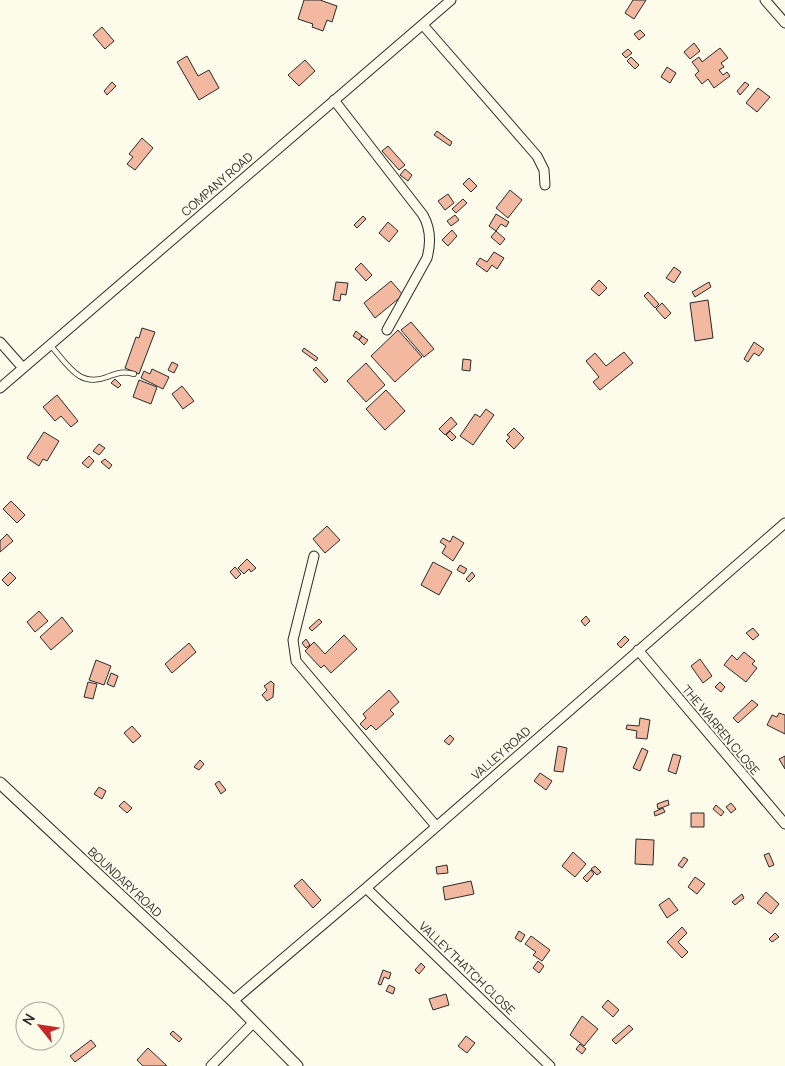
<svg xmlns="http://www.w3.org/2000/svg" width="785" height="1066" font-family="Manrope,sans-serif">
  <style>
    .building { fill: #f2b8a0; stroke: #2b2b2b }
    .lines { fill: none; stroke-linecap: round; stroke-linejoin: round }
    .lane-casing { stroke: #2b2b2b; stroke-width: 6 }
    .street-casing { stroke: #2b2b2b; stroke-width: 11 }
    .secondary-casing { stroke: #2b2b2b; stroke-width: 13 }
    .lane { stroke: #fdfbea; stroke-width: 4.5 }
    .street { stroke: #fdfbea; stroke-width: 9 }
    .secondary { stroke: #fdfbea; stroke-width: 11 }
    .labels { text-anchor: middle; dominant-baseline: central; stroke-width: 4; stroke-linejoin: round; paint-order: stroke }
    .street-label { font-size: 12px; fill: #2b2b2b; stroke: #fdfbea }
  </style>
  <rect width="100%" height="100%" fill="#fdfbea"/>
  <!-- building -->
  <path class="building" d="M304,0H320L337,6L332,22L327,20L323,31L312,27L313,24L298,19Z
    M633,0H646L634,19L625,13Z
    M102,27L114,41L105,49L93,35Z
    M640,30L645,35L639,40L634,34Z
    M694,43L700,51L690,59L684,52Z
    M720,48L728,58L721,63L724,67L719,70L723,75L727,72L730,76L714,88L708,79L702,84L695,75L699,71L692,62L699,57L702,62Z
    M628,49L632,53L626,58L622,54Z
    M187,56L198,76L209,70L219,88L199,100L177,62Z
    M631,57L639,65L635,69L627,61Z
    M305,60L315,71L299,86L288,75Z
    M667,67L676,73L670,83L661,77Z
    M112,82L116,86L107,95L104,91Z
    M745,82L749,85L740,95L737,91Z
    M758,88L770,97L757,112L746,103Z
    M437,131L452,142L450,146L434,135Z
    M142,138L153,148L135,170L127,164L133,157L129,154Z
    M388,146L405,165L399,170L382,151Z
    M405,169L412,175L408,181L400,175Z
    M469,178L477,186L471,192L463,184Z
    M510,190L522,200L508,218L496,208Z
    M448,194L454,203L445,210L438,201Z
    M463,199L467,203L456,213L452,209Z
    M496,214L509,222L506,227L501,224L496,231L489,226Z
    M455,215L459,220L451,226L447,221Z
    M363,216L366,219L357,228L354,225Z
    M388,222L398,231L389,242L379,233Z
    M452,230L457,236L448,246L442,240Z
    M496,231L505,239L500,245L491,237Z
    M494,252L504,258L497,269L492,265L487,272L476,264L480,258L487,262Z
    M361,263L372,275L366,281L355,269Z
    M674,267L681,272L674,283L666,278Z
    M599,280L607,288L599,296L591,289Z
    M391,281L403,295L375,318L364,303Z
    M336,282L348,283L346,295L341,294L340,301L333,300Z
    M709,282L711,287L695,297L692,292Z
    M648,292L659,304L655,308L644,296Z
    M708,300L713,338L695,341L690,303Z
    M662,303L671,313L665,319L656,309Z
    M411,322L434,349L424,357L401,330Z
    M142,328L155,332L139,374L125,368L136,337L139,338Z
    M398,330L422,357L395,382L371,356Z
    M356,331L362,336L359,340L353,336Z
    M362,336L368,340L364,345L359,340Z
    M754,342L764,349L759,356L754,353L748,362L744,359Z
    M304,348L318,358L316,361L302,351Z
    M624,352L633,363L600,390L593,382L599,377L586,361L595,353L606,366Z
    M463,359L471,360L470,371L462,370Z
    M172,362L178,365L174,373L168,370Z
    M366,363L385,385L366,402L347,381Z
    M316,367L328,380L325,383L313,370Z
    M152,369L169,377L163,389L141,378L144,371L150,374Z
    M115,379L121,385L118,388L111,383Z
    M139,380L157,387L151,404L133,397Z
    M182,386L194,401L183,409L172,394Z
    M386,390L405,411L385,430L366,409Z
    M57,395L78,421L71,427L61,416L55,421L43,407Z
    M486,409L494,415L473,445L460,436L475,414L480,417Z
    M451,417L457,424L445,435L439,429Z
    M514,428L524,438L514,449L506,441L510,437L507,435Z
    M450,431L456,437L452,441L446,435Z
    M44,432L59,441L47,461L43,459L39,466L27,458Z
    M99,444L105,448L99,455L93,451Z
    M89,456L94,461L88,468L82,463Z
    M105,459L112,465L109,469L101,462Z
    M11,501L25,515L17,523L3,509Z
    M327,526L340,540L325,553L313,539Z
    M7,534L13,541L0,552V541Z
    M453,536L464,543L453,561L442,553L446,546L440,542L443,538L450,542Z
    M247,559L256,568L251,572L249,569L244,574L238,568Z
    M433,562L452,572L439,595L421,585Z
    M460,565L467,569L464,574L457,570Z
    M235,567L241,574L236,579L230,572Z
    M10,572L16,578L8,586L2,580Z
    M472,572L475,576L469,582L466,579Z
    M39,611L48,621L35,632L27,622Z
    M586,616L590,621L585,626L581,621Z
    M62,617L73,631L51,650L40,637Z
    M319,619L322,622L312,631L309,628Z
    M753,628L759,635L753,640L746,633Z
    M344,635L357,649L331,673L324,665L321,668L305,651L314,642L325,654Z
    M625,636L629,640L621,648L617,644Z
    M306,639L310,645L306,648L302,643Z
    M189,643L196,652L172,673L165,664Z
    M744,652L755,661L752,664L757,668L746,682L724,665L732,655L737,660Z
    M700,659L712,676L703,683L691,666Z
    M96,660L111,666L104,685L89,680Z
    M111,673L118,676L114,687L107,684Z
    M271,681L274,684L273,697L267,701L262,695L267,690L264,686Z
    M88,682L97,684L93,699L84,697Z
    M720,682L725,687L721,692L715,687Z
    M389,690L399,702L390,710L394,714L376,730L371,725L366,730L360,724L366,718L363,714Z
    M752,700L758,705L738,723L733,718Z
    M779,713L785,715V734L767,725L772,715L777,717Z
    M640,718L650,720L647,739L636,738L637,731L626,729L627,725L639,726Z
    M132,726L141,736L133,743L124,733Z
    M450,735L454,739L449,745L444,741Z
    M558,746L567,748L563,772L554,771Z
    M642,748L648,751L640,771L633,768Z
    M673,754L681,756L676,774L668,771Z
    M785,756V769L779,759Z
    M200,760L204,764L199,770L194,767Z
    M540,773L552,781L546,790L534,781Z
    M219,781L226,790L221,794L215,784Z
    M99,787L106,791L102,799L94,794Z
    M668,800L669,805L658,809L657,804Z
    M124,801L132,808L127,813L119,806Z
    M731,803L736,809L731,813L726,807Z
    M716,805L724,812L721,816L713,809Z
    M663,808L665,812L655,816L654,812Z
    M691,813H704V827H691Z
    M636,839L654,840L653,865L635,864Z
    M573,852L586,864L575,877L562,866Z
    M769,853L774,865L769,867L764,855Z
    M684,857L688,860L682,868L678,865Z
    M447,865L448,873L437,874L436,867Z
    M595,866L601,872L597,875L591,869Z
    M591,870L594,874L587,882L583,878Z
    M695,877L705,884L697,894L688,887Z
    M302,879L321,900L313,908L294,886Z
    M471,881L474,894L445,900L443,887Z
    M766,892L779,904L771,914L757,903Z
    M742,894L744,898L735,905L732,902Z
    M669,898L678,910L667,918L659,905Z
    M682,927L687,933L678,942L688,952L682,958L667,942Z
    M519,931L525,935L521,942L515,938Z
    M775,933L779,937L772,942L769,939Z
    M531,936L550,950L542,961L533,955L536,952L525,944Z
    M538,961L544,966L539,973L533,968Z
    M421,963L425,967L419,974L415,970Z
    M383,970L391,973L389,979L384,977L381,985L378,984Z
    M389,985L395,988L393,994L386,991Z
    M446,994L449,1005L433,1010L429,999Z
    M608,1000L619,1010L613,1017L602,1007Z
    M582,1016L598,1029L584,1046L570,1035Z
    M629,1025L633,1029L616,1044L612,1040Z
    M173,1031L182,1039L179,1042L170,1034Z
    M466,1036L475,1043L467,1053L458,1046Z
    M91,1040L96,1046L75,1062L70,1056Z
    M580,1044L586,1049L582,1054L576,1049Z
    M148,1048L167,1066H143L137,1060Z"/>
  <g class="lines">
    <!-- lane casing -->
    <g class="lane-casing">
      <path id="lane" d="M51,346C68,365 79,388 107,377C118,373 123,371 134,374"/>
    </g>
    <!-- street casing -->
    <g class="street-casing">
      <path id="street" d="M765,0L785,23
        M423,25L537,156L544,170L545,185
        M334,100L423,215C431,229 431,243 427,258L387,330
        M0,342L23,368
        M0,388L451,0
        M314,556L293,640L296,661L436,826
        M638,650L785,824
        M366,888L550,1066
        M233,1001L366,888L785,523
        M211,1066L254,1022"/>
    </g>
    <!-- secondary casing -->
    <g class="secondary-casing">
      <path id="secondary" d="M0,783L233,1001L297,1066"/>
    </g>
    <!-- lane -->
    <use href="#lane" class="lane"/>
    <!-- street -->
    <use href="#street" class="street"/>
    <!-- secondary -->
    <use href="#secondary" class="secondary"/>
  </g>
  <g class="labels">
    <!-- street labels -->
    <g class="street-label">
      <text transform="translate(217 184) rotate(-41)">COMPANY ROAD</text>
      <text transform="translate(721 730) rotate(50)">THE WARREN CLOSE</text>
      <text transform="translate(501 753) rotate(-41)">VALLEY ROAD</text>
      <text transform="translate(125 882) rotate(43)">BOUNDARY ROAD</text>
      <text transform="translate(467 968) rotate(44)">VALLEY THATCH CLOSE</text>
    </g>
  </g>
  <!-- north arrow -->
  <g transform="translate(40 1026) rotate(300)"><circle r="24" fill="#fdfbea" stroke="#a9a89e"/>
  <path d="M0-4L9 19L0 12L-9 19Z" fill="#c62828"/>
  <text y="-8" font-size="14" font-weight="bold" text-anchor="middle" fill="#2b2b2b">N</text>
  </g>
</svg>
